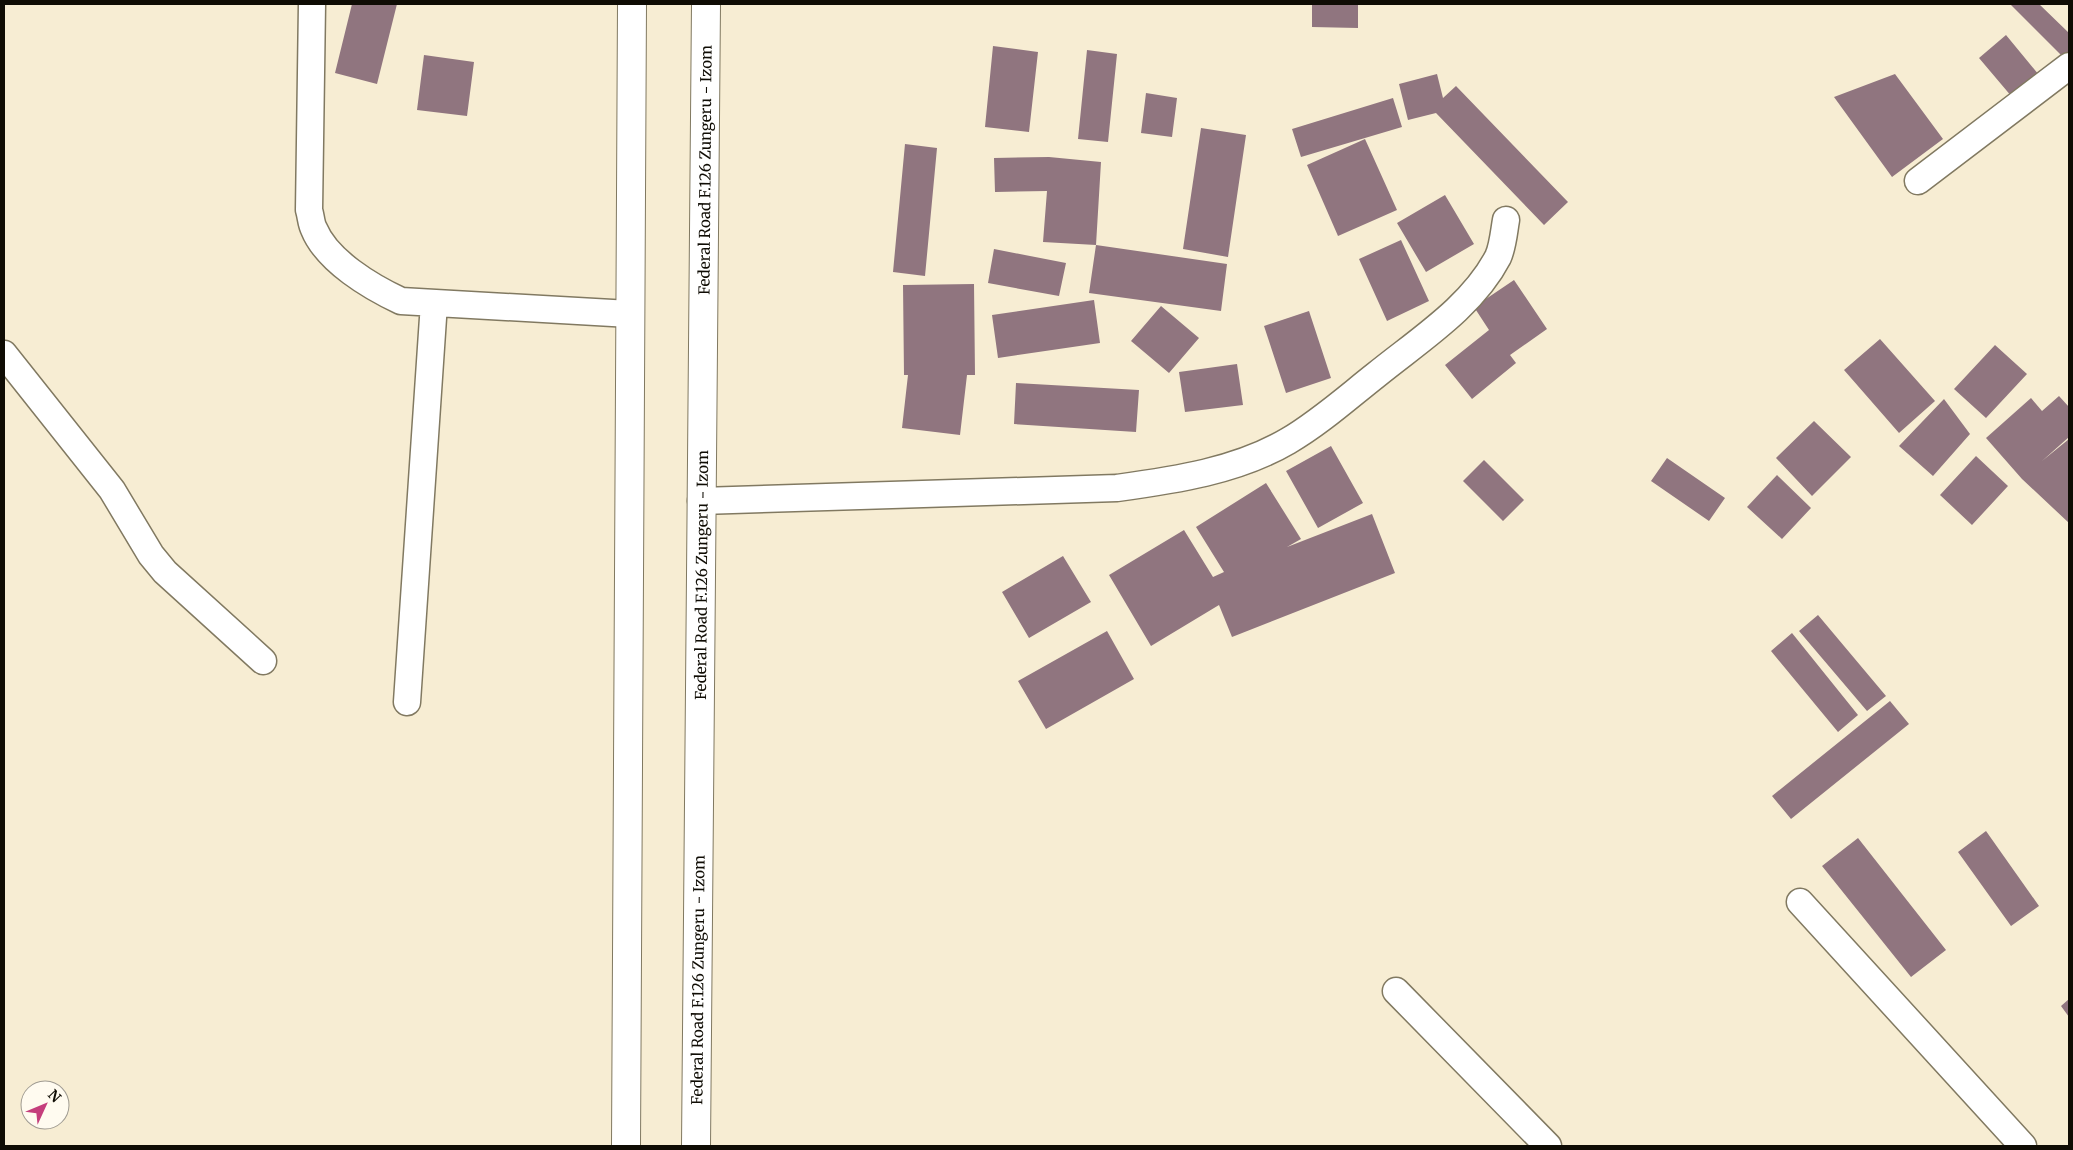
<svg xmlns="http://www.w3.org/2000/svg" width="2073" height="1150" font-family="Merriweather,serif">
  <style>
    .building { fill: #90757f }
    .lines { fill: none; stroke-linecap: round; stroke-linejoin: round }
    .street-casing { stroke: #817961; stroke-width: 29 }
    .primary-casing { stroke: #817961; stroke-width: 30 }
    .street { stroke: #fff; stroke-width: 26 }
    .primary { stroke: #fff; stroke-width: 28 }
    .labels { text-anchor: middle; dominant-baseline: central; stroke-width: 4; stroke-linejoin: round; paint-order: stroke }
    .street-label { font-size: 15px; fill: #0f0c04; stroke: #fffbf0 }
  </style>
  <rect width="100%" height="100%" fill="#f7edd3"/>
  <!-- building -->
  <path class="building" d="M352,4H397L377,84L335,73Z
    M1312,4H1358V28L1312,27Z
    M2010,4H2039L2069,33V54L2065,59Z
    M2006,35L2039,75L2012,97L1979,58Z
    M993,46L1038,52L1029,132L985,127Z
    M1087,50L1117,54L1108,142L1078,139Z
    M424,55L474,62L467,116L417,110Z
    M1437,74L1443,98L1456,86L1568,202L1544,225L1436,113L1408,120L1399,84Z
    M1895,74L1943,139L1892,177L1834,97Z
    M1146,93L1177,98L1172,137L1141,133Z
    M1393,98L1402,127L1301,157L1292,129Z
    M1201,128L1246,135L1228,257L1183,249Z
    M1365,139L1397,210L1338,236L1307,165Z
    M905,144L937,148L925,276L893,272Z
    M1049,157L1101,162L1096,245L1043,242L1047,191L995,192L994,158Z
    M1445,195L1474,244L1426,272L1397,223Z
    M1401,240L1429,301L1387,321L1359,259Z
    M1096,245L1227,264L1221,311L1089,293Z
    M994,249L1066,263L1059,296L988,283Z
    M1514,280L1547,329L1510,355L1516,363L1472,399L1445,365L1489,330L1474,307Z
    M974,284L975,375H967L960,435L902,428L908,375H904L903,285Z
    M1094,300L1100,343L998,358L992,315Z
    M1161,306L1199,338L1169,373L1131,341Z
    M1309,311L1331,378L1286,393L1264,326Z
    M1880,339L1935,401L1899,433L1844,370Z
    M1995,345L2027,374L1986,418L1954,389Z
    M1237,364L1243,405L1185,412L1179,372Z
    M1016,383L1139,390L1136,432L1014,424Z
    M2059,396L2069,407V437L2042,461L2069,439V523L2022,479L1986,438L2031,398L2042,411Z
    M1944,399L1970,434L1933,476L1899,446Z
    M1814,421L1851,457L1812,496L1776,458Z
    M1331,446L1363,503L1318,528L1286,471Z
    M1976,456L2008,486L1972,525L1940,495Z
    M1667,458L1725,498L1709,521L1651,481Z
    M1484,460L1524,500L1503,521L1463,481Z
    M1777,475L1811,508L1782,539L1747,507Z
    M1266,483L1301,539L1287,547L1372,514L1395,573L1232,637L1219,605L1151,646L1109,575L1184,530L1213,577L1224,572L1196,527Z
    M1063,556L1091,602L1029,638L1002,592Z
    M1818,615L1886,696L1867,711L1799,631Z
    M1107,631L1134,679L1046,729L1018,681Z
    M1792,633L1858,715L1838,732L1771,651Z
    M1890,701L1909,724L1791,819L1772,796Z
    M1986,831L2039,906L2011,926L1958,852Z
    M1858,838L1946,950L1911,977L1822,866Z
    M2069,999V1017L2061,1006Z"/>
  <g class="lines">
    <!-- street casing -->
    <g class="street-casing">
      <path id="street" d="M312,4L309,210C311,216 311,224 314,229C327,261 371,287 401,301L630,314
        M1918,181L2069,66
        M4,354L112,490L151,555L165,572L263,661
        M701,501L1117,488C1175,480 1237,471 1288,441C1319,423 1348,397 1376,375C1419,340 1472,307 1498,257C1503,246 1504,231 1506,220
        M407,702L434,303
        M1800,902L2023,1146
        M1396,991L1548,1146"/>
    </g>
    <!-- primary casing -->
    <g class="primary-casing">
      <g id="primary">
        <path d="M626,1146L632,4"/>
        <path id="s1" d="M696,1146L706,4"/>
      </g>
    </g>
    <!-- street -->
    <use href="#street" class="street"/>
    <!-- primary -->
    <use href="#primary" class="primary"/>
  </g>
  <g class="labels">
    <!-- street labels -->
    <g class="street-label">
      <text stroke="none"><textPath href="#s1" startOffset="976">Federal Road F.126 Zungeru - Izom</textPath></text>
      <text stroke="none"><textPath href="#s1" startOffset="571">Federal Road F.126 Zungeru - Izom</textPath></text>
      <text stroke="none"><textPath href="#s1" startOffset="166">Federal Road F.126 Zungeru - Izom</textPath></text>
    </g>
  </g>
  <!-- border -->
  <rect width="2073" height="1150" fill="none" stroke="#0f0c04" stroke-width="10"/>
  <!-- north arrow -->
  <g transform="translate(45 1105) rotate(46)"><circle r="24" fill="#fffbf0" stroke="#9f9b92"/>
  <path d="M0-4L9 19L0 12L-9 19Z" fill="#c53e7c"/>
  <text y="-8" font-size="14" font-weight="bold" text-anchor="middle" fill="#0f0c04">N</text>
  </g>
</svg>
